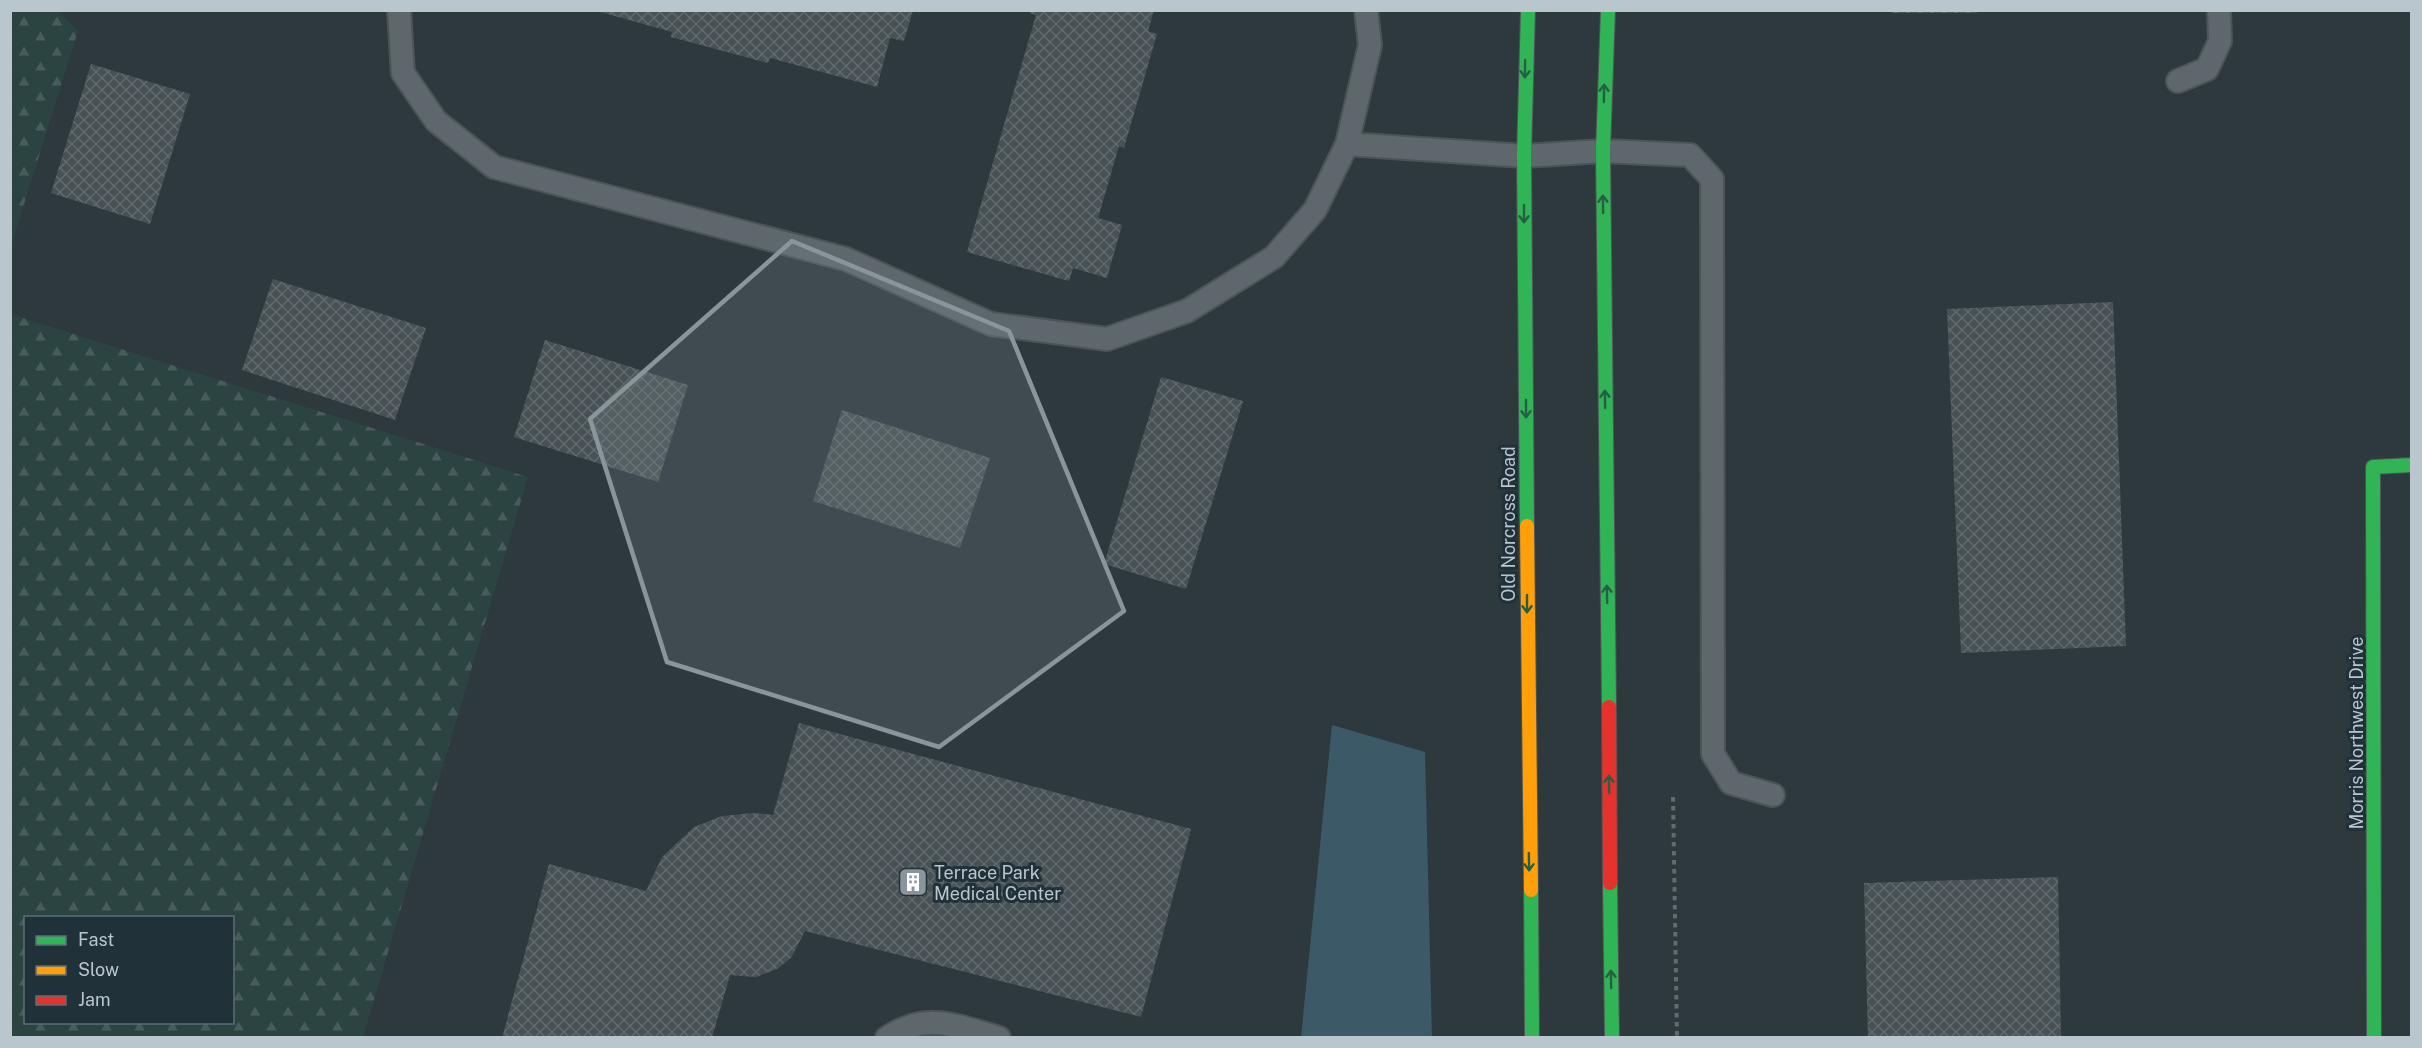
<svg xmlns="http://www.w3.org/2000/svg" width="2422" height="1048" font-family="'Public Sans',sans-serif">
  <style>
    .forest { fill: url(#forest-firs); fill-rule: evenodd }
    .water { fill: #3b5967 }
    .building { fill: url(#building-cross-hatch) }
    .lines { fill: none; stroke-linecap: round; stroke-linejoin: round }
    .lane-casing { stroke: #4d5458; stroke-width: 26 }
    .fast-casing { stroke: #4d5458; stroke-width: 16 }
    .slow-casing { stroke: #4d5458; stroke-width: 16 }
    .jam-casing { stroke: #4d5458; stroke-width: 16 }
    .path { stroke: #626b6e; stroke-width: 4; stroke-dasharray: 4.5 4.5; stroke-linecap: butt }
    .lane { stroke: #5e676b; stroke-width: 22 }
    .fast { stroke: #30b455; stroke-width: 14 }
    .slow { stroke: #ff9f0a; stroke-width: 14 }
    .jam { stroke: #e5322d; stroke-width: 14 }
    .oneway { stroke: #265f43 }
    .marked { fill: #89959b; fill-opacity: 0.2; stroke: #89959b; stroke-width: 4.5; stroke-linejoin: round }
    .labels { text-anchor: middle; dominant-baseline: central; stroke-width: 6; stroke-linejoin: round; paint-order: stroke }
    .street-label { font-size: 18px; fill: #bac6cd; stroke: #213139 }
    .poi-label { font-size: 18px; fill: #bac6cd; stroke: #213139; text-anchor: start }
  </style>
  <defs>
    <pattern id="forest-firs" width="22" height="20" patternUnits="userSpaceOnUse" patternTransform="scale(1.5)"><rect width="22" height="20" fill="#2b4341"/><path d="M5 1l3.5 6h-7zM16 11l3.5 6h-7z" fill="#485d5b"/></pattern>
    <pattern id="building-cross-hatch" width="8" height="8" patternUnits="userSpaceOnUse" patternTransform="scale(1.5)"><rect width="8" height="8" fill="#485155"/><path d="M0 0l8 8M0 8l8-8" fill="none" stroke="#60696c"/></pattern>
  </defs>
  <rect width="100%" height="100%" fill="#2e393e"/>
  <!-- forest -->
  <path class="forest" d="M11,10L58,11L78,31L11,246Z
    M10,312L13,315L528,477L363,1037H11ZM26,918H232V1022H26Z"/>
  <!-- water -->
  <path class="water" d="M1332,725L1425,752L1432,1037H1301Z"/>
  <!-- building -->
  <path class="building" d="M593,10H913L904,41L890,38L877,87L770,58L768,63L671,37L672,32Z
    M1030,10H1154L1148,31L1157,34L1124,148L1119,146L1098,218L1122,225L1107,278L1073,268L1069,281L967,252L1036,15L1030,13Z
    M1892,10H1977V13H1892Z
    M91,64L190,94L150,224L51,193Z
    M273,279L426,328L395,420L242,370Z
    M2113,302L2126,646L1961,653L1947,309Z
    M545,340L688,385L658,482L514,437Z
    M1161,377L1243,401L1186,589L1104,564Z
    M842,410L990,458L960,548L813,501Z
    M799,723L1191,829L1141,1017L805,931L791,958L777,969L756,977L730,975L712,1038H502L549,864L646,891L662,857L694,827L722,816L754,813L773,815Z
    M2058,877L2061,1038H1868L1864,883Z"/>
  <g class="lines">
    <!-- lane casing -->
    <g class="lane-casing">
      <path id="lane" d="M399,10L403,73L436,121L494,167L846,259L991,324L1107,339L1187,311L1274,257L1315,210L1347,144L1370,45L1366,10
        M2178,81L2207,69L2220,41L2219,10
        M1347,144L1524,156L1603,151L1690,155L1712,179L1713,754L1731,783L1773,795
        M887,1038C927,1011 957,1026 999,1038"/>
    </g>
    <!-- fast casing -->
    <g class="fast-casing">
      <path id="fast" d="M1608,10L1603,151L1609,707
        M1527,526L1524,156L1528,10
        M1610,883L1612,1038
        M1531,890L1532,1038
        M2374,1038L2373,467L2412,465"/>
    </g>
    <!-- slow casing -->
    <g class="slow-casing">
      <path id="slow" d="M1527,526L1531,890"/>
    </g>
    <!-- jam casing -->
    <g class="jam-casing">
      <path id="jam" d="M1609,707L1610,883"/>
    </g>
    <!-- path -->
    <path class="path" d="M1673,797L1677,1038"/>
    <!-- lane -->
    <use href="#lane" class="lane"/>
    <!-- fast -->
    <use href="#fast" class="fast"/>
    <!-- slow -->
    <use href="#slow" class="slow"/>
    <!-- jam -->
    <use href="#jam" class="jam"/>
  </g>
  <!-- one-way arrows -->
  <defs><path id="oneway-shaft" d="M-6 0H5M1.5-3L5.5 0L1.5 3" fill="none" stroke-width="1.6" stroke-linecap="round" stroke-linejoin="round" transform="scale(1.5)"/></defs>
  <g class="oneway">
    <use href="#oneway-shaft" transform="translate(1525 69) rotate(91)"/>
    <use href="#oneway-shaft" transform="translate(1604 93) rotate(-89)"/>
    <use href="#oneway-shaft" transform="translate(1603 204) rotate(-91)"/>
    <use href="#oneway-shaft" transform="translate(1524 214) rotate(90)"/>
    <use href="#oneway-shaft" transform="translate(1605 399) rotate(-91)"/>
    <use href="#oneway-shaft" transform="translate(1526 409) rotate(90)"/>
    <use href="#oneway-shaft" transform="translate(1607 594) rotate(-91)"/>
    <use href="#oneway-shaft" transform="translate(1527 604) rotate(90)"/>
    <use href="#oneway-shaft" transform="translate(1609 784) rotate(-91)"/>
    <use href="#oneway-shaft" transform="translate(1529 862) rotate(89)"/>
    <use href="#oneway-shaft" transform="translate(1611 979) rotate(-91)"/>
  </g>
  <!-- marked area -->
  <path class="marked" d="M792,241L1009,331L1124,611L939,747L667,662L590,419Z"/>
  <!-- icons -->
  <defs>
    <g id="building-square" transform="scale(1.5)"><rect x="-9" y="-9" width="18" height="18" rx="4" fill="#89959b" stroke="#213139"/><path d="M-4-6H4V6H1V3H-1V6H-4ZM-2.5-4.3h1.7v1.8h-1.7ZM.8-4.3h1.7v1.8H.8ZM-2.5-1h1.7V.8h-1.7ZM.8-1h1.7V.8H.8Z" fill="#fff"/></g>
  </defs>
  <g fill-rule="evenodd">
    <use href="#building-square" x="913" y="882"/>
  </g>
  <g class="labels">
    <!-- street labels -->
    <g class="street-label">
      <text transform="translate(1508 524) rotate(-90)">Old Norcross Road</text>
      <text transform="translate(2356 733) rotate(-90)">Morris Northwest Drive</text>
    </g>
    <!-- poi labels -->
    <g class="poi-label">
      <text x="934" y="872">Terrace Park<tspan x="934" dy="21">Medical Center</tspan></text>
    </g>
  </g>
  <!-- border -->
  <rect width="2422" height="1048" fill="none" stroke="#bac6cd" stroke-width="24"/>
  <!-- legend -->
  <rect x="24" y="916" width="210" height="108" fill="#213139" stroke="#5e6d74" stroke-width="1.5"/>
  <rect x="36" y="936" width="30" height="9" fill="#30b455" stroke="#5e6d74" stroke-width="1.5"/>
  <text x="78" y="946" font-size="18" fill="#bac6cd">Fast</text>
  <rect x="36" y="966" width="30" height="9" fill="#ff9f0a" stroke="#5e6d74" stroke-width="1.5"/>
  <text x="78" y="976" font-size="18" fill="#bac6cd">Slow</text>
  <rect x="36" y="996" width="30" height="9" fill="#e5322d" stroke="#5e6d74" stroke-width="1.5"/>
  <text x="78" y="1006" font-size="18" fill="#bac6cd">Jam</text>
</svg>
